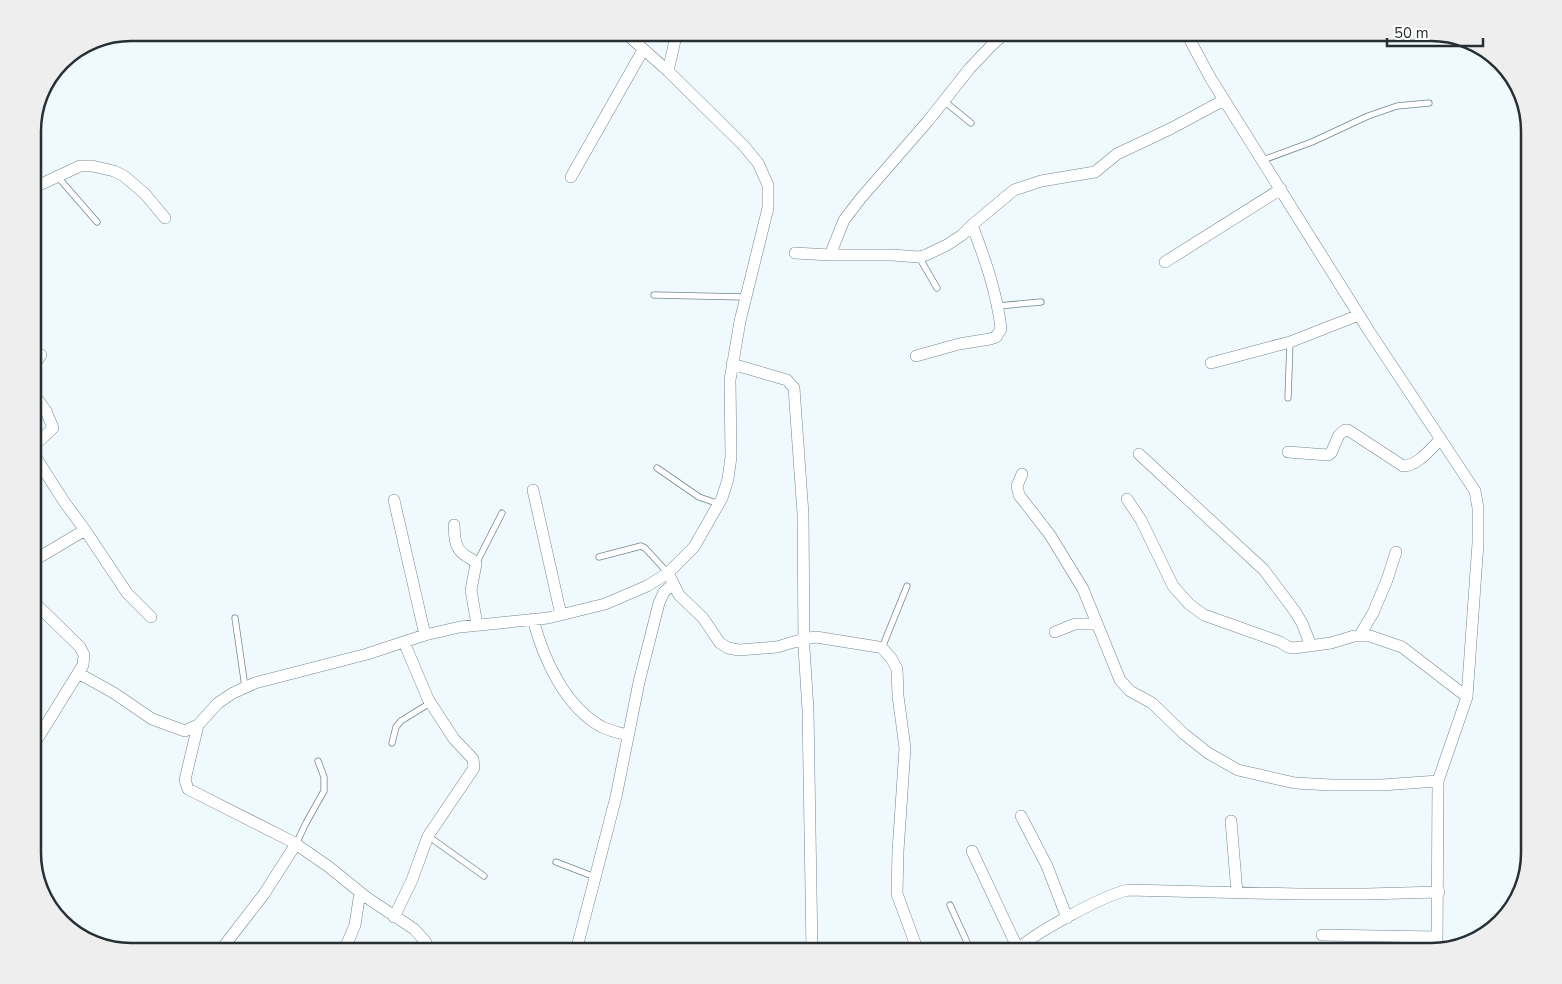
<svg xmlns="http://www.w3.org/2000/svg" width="1562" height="984" font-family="'Nunito Sans',sans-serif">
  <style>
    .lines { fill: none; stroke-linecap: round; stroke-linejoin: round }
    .service-casing { stroke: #738790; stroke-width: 7 }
    .minor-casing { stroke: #738790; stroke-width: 12 }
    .service { stroke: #fff; stroke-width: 5.5 }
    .minor { stroke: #fff; stroke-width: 11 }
    .rim { fill: none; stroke: #272f33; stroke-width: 2.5 }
  </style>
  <rect width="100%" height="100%" fill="#f0f9fd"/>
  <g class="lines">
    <!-- service casing -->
    <g class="service-casing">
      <path id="service" d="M542,36L545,32
        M944,101L971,123
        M1263,160L1312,142L1368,116L1397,106L1429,103
        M57,176L97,222
        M33,242L34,241
        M919,257L937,288
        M654,295L745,297
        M998,306L1041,302
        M1288,398L1290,342
        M657,468L699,497L719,504
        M599,557L641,546L645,548L668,573
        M476,564L502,513
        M235,618L245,687
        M882,648L907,586
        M404,719L430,703
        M392,743L396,727L401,721
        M428,836L484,876
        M296,844L306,823L324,791V777L318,761
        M556,862L595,877
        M950,905L971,951"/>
    </g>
    <!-- minor casing -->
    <g class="minor-casing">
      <path id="minor" d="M1006,32L991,46L970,68L928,121L861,198L844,220L830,255H892L919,257L926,255L947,245L962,235L972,225L1014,190L1041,181L1095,172L1117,154L1172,128L1224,100
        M1187,32L1191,42L1211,79L1369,331L1475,491L1478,508V543L1467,697L1438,781L1437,950
        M668,71L677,32
        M571,177L643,50
        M33,188L80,166H92L114,171L124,176L145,194L165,218
        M795,253L830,255
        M1165,262L1281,189
        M916,356L959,344L990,339L996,337L1001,329C997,293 985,259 972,225
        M1211,363L1290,342L1359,315
        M732,364L787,380L794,388L803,514L804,648L808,710L812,951
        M33,366L41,355
        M33,393L46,411L53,428L33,447
        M1288,452L1328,455L1331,453L1339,435L1345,430H1348L1403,466C1418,466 1431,448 1441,439
        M33,453L65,503L85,530
        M1139,454L1264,570L1294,610L1302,623L1311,646
        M1022,474L1017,486L1019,495L1050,535L1083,589L1120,680L1130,691L1152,703L1184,734L1208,753L1238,770L1295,783L1331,785H1382L1438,781
        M533,490L561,615
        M1127,499L1141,520L1173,586L1189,604L1204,615L1280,642L1288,647L1294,648L1331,643L1354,636H1370L1402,647L1467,697
        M394,500L425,635
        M454,525C455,539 454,548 466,556C470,558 473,559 476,564L471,590L477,625
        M33,561L85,530L127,593L151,617
        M668,573L679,595L703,618L720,643L728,648L739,650L777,647L804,639L816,637L878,647L882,648L891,658L897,669L898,696L905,748L898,851L897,894L918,951
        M33,601L80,647L84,655L83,665L33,746
        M533,619C543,658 565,707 602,727C610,731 619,733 628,735
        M1055,632L1075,624H1096
        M1360,635L1373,613L1387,580L1396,552
        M78,673L114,693L152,719L185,731L198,725L218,703L233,693L255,683L367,654L425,635L460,627L548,618L605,604L647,586L668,573L694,547L722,498L728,479L731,457L730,380L740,321L768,208V185L758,163L744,146L668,71L624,32
        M198,725L185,780L188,789L293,842L329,867L366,897L414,929L425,941L431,951
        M1021,816L1047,866L1067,918
        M1231,821L1237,893
        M972,851L1018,949
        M394,917L412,880L428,836L474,768L473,759L454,739L428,699L404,642
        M1322,935L1437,937
        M220,951L264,894L296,844
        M344,951L355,925L360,892
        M576,951L616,797L639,682L659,603L664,592L673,584
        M1016,951C1032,934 1104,895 1128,890L1298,894H1367L1439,892"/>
    </g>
    <!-- service -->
    <use href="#service" class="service"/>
    <!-- minor -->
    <use href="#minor" class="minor"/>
  </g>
  <!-- crop -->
  <path d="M0 0H1562V984H0ZM131 41H1431A90 90 0 0 1 1521 131V853A90 90 0 0 1 1431 943H131A90 90 0 0 1 41 853V131A90 90 0 0 1 131 41Z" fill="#eeeeef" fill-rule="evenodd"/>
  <path class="rim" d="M131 41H1431A90 90 0 0 1 1521 131V853A90 90 0 0 1 1431 943H131A90 90 0 0 1 41 853V131A90 90 0 0 1 131 41Z"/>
  <!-- scale -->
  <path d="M1387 38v8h96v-8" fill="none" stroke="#272f33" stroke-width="2.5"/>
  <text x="1394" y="38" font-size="15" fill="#272f33" stroke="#ffffff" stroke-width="4" paint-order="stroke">50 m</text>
</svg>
